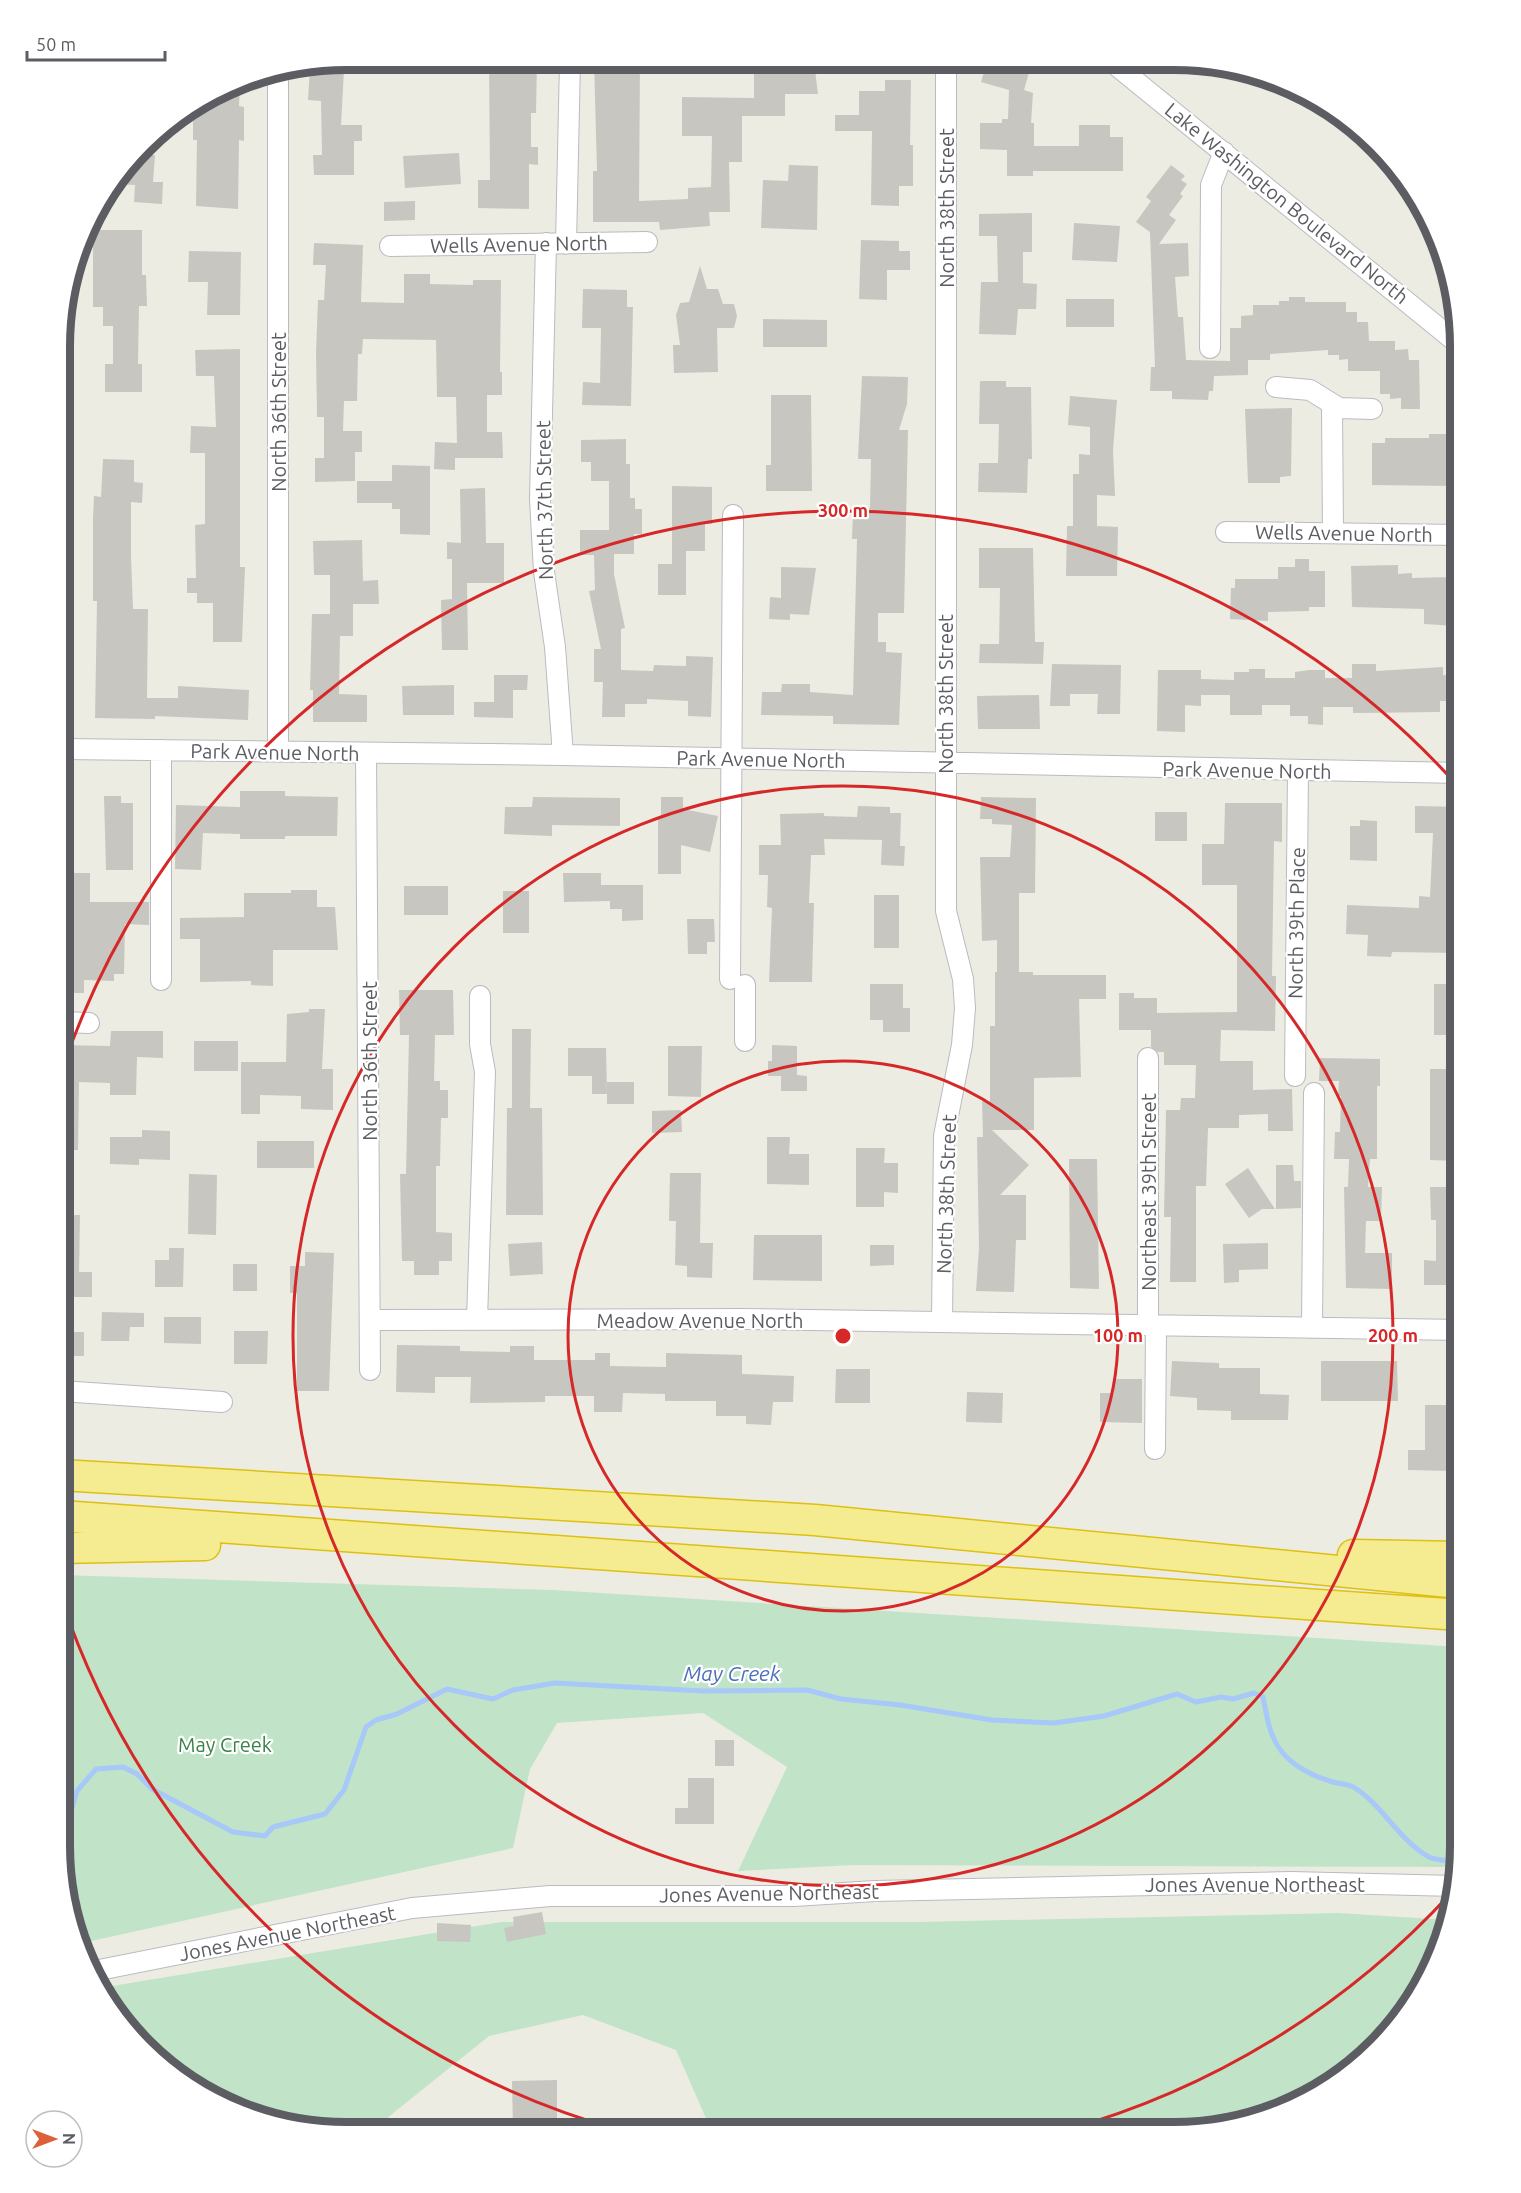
<svg xmlns="http://www.w3.org/2000/svg" width="1521" height="2193" font-family="Ubuntu,sans-serif">
  <style>
    .green { fill: #c1e3c7 }
    .lines { fill: none; stroke-linecap: round; stroke-linejoin: round }
    .stream { stroke: #a7c8f8; stroke-width: 5 }
    .building { fill: #c8c6c0 }
    .minor-casing { stroke: #babbc1; stroke-width: 22 }
    .highway-casing { stroke: #dec011; stroke-width: 33 }
    .minor { stroke: #fff; stroke-width: 20 }
    .highway { stroke: #f5ec92; stroke-width: 30 }
    .ring { fill: none; stroke: #d62828; stroke-width: 3 }
    .labels { text-anchor: middle; dominant-baseline: central; stroke-width: 4.5; stroke-linejoin: round; paint-order: stroke }
    .street-label { font-size: 20px; fill: #5b5d63; stroke: #fff }
    .park-label { font-size: 20px; fill: #3b814a; stroke: #fff }
    .water-label { font-size: 21px; font-style: italic; fill: #4c6fba; stroke: #fff }
    .rim { fill: none; stroke: #5b5d63; stroke-width: 8 }
    .centre { fill: #d62828; stroke: #fff; stroke-width: 3 }
    .ring-label { font-size: 18px; text-anchor: middle; font-weight: bold; fill: #d62828; stroke: #fff; stroke-width: 4.5; stroke-linejoin: round; paint-order: stroke }
  </style>
  <rect width="100%" height="100%" fill="#edece3"/>
  <!-- green -->
  <path class="green" d="M60,1575L553,1590L1460,1647V1867L852,1865L738,1871L787,1767L703,1713L557,1723L530,1769L513,1848L82,1943L60,1846Z
    M1338,1913L1449,1920L1446,1939L1413,2006L1363,2062L1301,2104L1175,2133L712,2132L676,2050L583,2015L489,2036L371,2131H309L187,2085L131,2035L100,1988L501,1922H918Z"/>
  <g class="lines">
    <!-- stream -->
    <path class="stream" d="M60,1847L77,1791L96,1769L123,1767L137,1774L152,1789L233,1832L265,1836L273,1827L325,1814L344,1790L366,1727L376,1720L397,1714L447,1689L493,1699L513,1690L555,1683L702,1691L807,1690L841,1699L900,1705L992,1720L1054,1723L1104,1716L1177,1694L1196,1702L1221,1697L1233,1699L1254,1693L1263,1697C1267,1717 1269,1736 1282,1752C1294,1767 1315,1777 1333,1782C1340,1784 1349,1784 1355,1788C1382,1805 1399,1840 1429,1857C1437,1861 1451,1860 1460,1862"/>
  </g>
  <!-- building -->
  <path class="building" d="M489,60L537,61L536,113H531V147H538V165L529,164V209L478,208V180H490Z
    M594,61H640L639,201L688,199V188L711,187L712,136H682V97L754,98V70H762V65L775,66V61L814,62L818,94H785V116H742V162H729L730,212H709L710,226L660,230L659,222H593V171H597Z
    M987,62H1032L1024,90L1033,93L1031,123H1034V146H1079V125H1110V137H1123V171H1033V176H1007V150L980,149V123H1002V119H1008L1009,90L981,82Z
    M310,68L344,70L341,125H362V141H354V175H314L313,155H322L321,101L308,100Z
    M885,80H911L910,145H913V186H899V206L871,205L872,131H835V115H859V91H885Z
    M240,83L239,106L244,107V141L239,140L238,209L196,206L197,140H193V111Z
    M459,153L461,184L405,188L403,156Z
    M139,154L155,155L153,182H163L162,204L134,202L135,185L114,184Z
    M789,165L818,166L817,230L761,228L763,180L788,181Z
    M1171,165L1185,176L1181,180L1187,184L1180,194L1183,196L1169,215L1176,220L1159,244L1188,243L1189,276L1175,277L1178,317H1183L1186,360L1230,361V328H1241V316L1253,315V305H1279V301H1289V297H1305V302H1346V312H1357V322H1368L1369,341H1395V350L1408,349L1409,360H1419L1420,409H1401V398L1390,399V394H1380V371H1348V359L1339,360V355H1328V350L1270,354V360H1248V375L1214,376L1213,391H1209L1208,400L1172,399V391H1150L1151,367H1155L1150,232L1136,222L1151,201L1146,197Z
    M415,201V220L384,221V202Z
    M1032,213V252H1023V283L1037,284L1036,309H1018L1016,335L979,334L981,282H998L997,236H979V214Z
    M1074,223L1120,226L1117,262L1072,260Z
    M93,230H142V275H146L147,306H139L138,364H142V392H105V364H113V326H103V307H93Z
    M861,240L899,241V251H910V270H887V300L859,299Z
    M314,243L363,245L361,302L404,303V274H430V284L473,285V280H501L500,372H502V395H487V432H502L503,458H455V470L434,469L435,442L457,443L456,397H437L436,340L363,339L362,354H358L357,401H344L343,431H362V452H355V481L315,482V458H324V417H317L316,352L318,300H324L326,265H313Z
    M189,251L241,252L240,315H207L208,282H188Z
    M700,266L707,289H718L723,304H734L737,316L734,328H717L718,372L674,373L673,345H680L676,315L680,303L689,302Z
    M583,289L627,290V307H633L631,406L582,405L583,382L600,383L601,328H582Z
    M1066,299H1114V327H1066Z
    M763,319L827,320V347H763Z
    M240,349V567H245L242,642H213V603H197V593H187V578H196L195,525L205,524V453H190L191,426L216,427L214,376H196L195,350Z
    M862,376L908,377L907,404L899,430H908L904,613H878V642H886V652L902,653L899,725L833,724V716L761,715L762,692H781L782,684H810V692L853,695L857,539H852L853,512L866,513V508H870L871,459H858Z
    M980,381H1006V387H1031L1032,459H1028L1027,493L978,492L979,463H998L999,424H979Z
    M771,395H811L812,491H766V465H771Z
    M1070,396L1117,400L1113,450L1115,496L1097,495V526L1118,527L1117,576H1066L1067,526H1073V474H1079V454L1090,455V427L1068,425Z
    M1292,408L1291,476L1280,477V483H1248L1245,409Z
    M1429,434H1446V440H1456V486L1372,485V443H1385V438H1429Z
    M626,439V464H630V498H635V509H642V534H634V554H614V574L625,628L621,629V670L653,671L654,665L686,666V656L713,657L711,717L688,716V701L647,699V704H625V717H602L603,682H594V649H601L589,591L595,590L594,555H580V530H609V481H591V462H581V440Z
    M103,459L134,460V482L143,483L142,503L131,502V557L133,609H148L147,698H178V686L249,690L248,720L155,716V719L95,718L97,601H93V519L94,496L101,497Z
    M392,465L430,466V535L400,534V509H392V503H357V481H392Z
    M672,486L712,487V524H705V551H686V595H658V564H672Z
    M485,488L486,543H504V583H467L468,650H442L441,600L452,599V559H447V542L461,543L460,489Z
    M362,540L363,581L378,580L379,604H353V636H340L339,694L367,695V722H313V690H310L312,614H330V575H314L313,541Z
    M979,548H1033L1035,642H1044L1043,664L979,663L980,644H999L1000,588H979Z
    M1295,559H1309V571H1325V607H1309V611L1268,612V621L1230,619L1231,588H1235V579H1278V567H1295Z
    M1398,565V574L1412,573V578L1451,577V586H1455L1456,626L1424,624V609L1352,607L1351,566Z
    M781,567L816,568L809,615L790,614V620L769,619L770,597L781,598Z
    M1052,664L1121,665L1120,714H1097L1098,694H1070V706H1050Z
    M1352,664H1376V671L1443,667V675L1454,676V701H1440V712L1357,713H1353V707H1323V725L1308,724V716H1290V705H1262V715H1230V695H1201V706L1185,705V732L1157,731L1158,670H1201V679L1234,680V672H1249V669H1265V678H1295V672L1309,670H1325V678H1352Z
    M494,675H528L527,690H513V718L474,717V702H494Z
    M454,685V715H403L402,686Z
    M1039,695L1040,729H978L977,696Z
    M240,791H285V796L338,797L337,836H285V839H240V834L203,833L201,870L175,869L176,805L240,807Z
    M104,796H121V803H133V870H106Z
    M533,797L620,798V826L552,825V836L504,834L505,807H532Z
    M661,797H683V809L718,816L710,852L681,845V874H658V818L661,819Z
    M981,797L1036,798L1035,893H1019V972H1033V975H1106V999H1079L1081,1077L1034,1078V1130H992L1029,1165L1000,1195H1026V1240H1016L1014,1292L976,1291L979,1248L977,1137H983L982,1101H990V1026H995V972H997V940L982,941L980,857H1010L1012,825L992,824V819H980Z
    M1225,803H1282V842L1274,841L1272,976H1276L1275,1031L1221,1030L1220,1061H1253V1090L1292,1089L1293,1131H1268V1114L1239,1115V1128H1208L1206,1186H1196V1282H1170L1171,1217H1164L1166,1110H1180L1181,1098H1195L1196,1065H1164V1052H1158L1151,1047V1030H1119V993H1134V998H1157V1013L1237,1012V885H1202V844H1224Z
    M858,806L890,807V813H901L900,846H905L904,866L881,865L882,840L824,839L825,855H811L809,903H814L812,982H769L772,908L767,907L768,875H759V845H781L780,814L824,813V816L857,817Z
    M1415,806L1461,807L1458,953L1392,952L1391,957L1367,956L1368,935L1346,934L1347,905L1419,908V896L1430,897L1433,833H1415Z
    M1155,812H1187V841H1155Z
    M1360,820L1377,821V861L1350,860V826H1360Z
    M62,873H90V902H149V925L125,924L124,974H114V981L84,980V993H61Z
    M563,873H601V885H643V920L622,921V909H610V901L564,902Z
    M404,886H448V915H404Z
    M291,890H317V907H335L338,950H273V986L251,985V981L200,982V939H180V918L244,917V893H291Z
    M503,891H529V933H503Z
    M874,895H899V948H874Z
    M687,919H714L715,942H707V954H688Z
    M870,984H903V1008H910V1032H883V1020H870Z
    M1434,984H1460V1035H1434Z
    M399,990H453L454,1035H435L434,1081H440V1090H448V1118H441L440,1166H436V1232L452,1233V1261H439V1275H414V1261H402L400,1174H406L409,1035H400Z
    M309,1009H325L322,1069H333V1110L301,1109V1096L260,1095V1114H241V1062H286L287,1014L309,1012Z
    M512,1029H531L530,1108H542L543,1215H506L507,1108H512Z
    M111,1031H163V1058L137,1057L136,1095H110V1083L79,1082L78,1150H61V1045L110,1046Z
    M194,1041H238V1071H194Z
    M772,1045L797,1046V1075L807,1076V1091H781V1076H768V1061H772Z
    M668,1046H702L701,1097L668,1096Z
    M568,1048H606L607,1094H592V1076H568Z
    M1320,1058L1380,1059V1086H1377V1159H1370L1368,1187H1382L1381,1221H1366L1365,1253H1392V1289L1346,1288L1344,1187H1348L1349,1159H1334L1335,1132H1340L1341,1096H1338L1339,1081H1319Z
    M1430,1069H1460L1459,1161L1430,1160Z
    M607,1082H634V1104H607Z
    M681,1110L682,1132L652,1133V1111Z
    M142,1130L170,1131V1160L139,1159V1165L110,1164V1137H142Z
    M767,1137H790L789,1154H809V1185L767,1184Z
    M257,1141H314V1168H257Z
    M856,1148H885L884,1163H898V1193L884,1192V1207H856Z
    M1069,1159H1097L1099,1289L1070,1288Z
    M1276,1165H1293L1294,1181H1301V1208L1276,1209Z
    M1248,1168L1275,1209H1262L1249,1218L1225,1184Z
    M670,1173H701L700,1243H713L712,1278L687,1277V1266L675,1265L676,1221H669Z
    M189,1174L217,1175L216,1235L188,1234Z
    M1430,1187H1460L1459,1285H1424V1260L1436,1261V1220H1431Z
    M61,1215H80L79,1272H92V1297H61Z
    M754,1235H822V1281L753,1280Z
    M542,1242L543,1274L510,1276L508,1244Z
    M1268,1243V1269L1239,1270V1282L1224,1283L1223,1244Z
    M870,1245H894V1265L870,1266Z
    M169,1248H184L183,1287H155V1260H169Z
    M305,1252L334,1253L329,1391H297V1293H290V1266H305Z
    M233,1264H257V1291H233Z
    M102,1312L144,1313V1327H130L129,1341H101Z
    M164,1317H201V1344L164,1343Z
    M234,1331H268L267,1364H234Z
    M61,1332H84V1356H61Z
    M397,1345L460,1346V1351L510,1352V1346H534V1360H595V1353H610V1366L666,1367V1353L742,1355V1374L794,1376L793,1402H773L771,1425L746,1424V1416H716V1401H665V1394L623,1393L622,1412H594V1396H545V1402L470,1403L471,1377H435V1393L396,1392Z
    M1172,1361L1219,1363V1368H1260V1394L1289,1395L1288,1420H1231V1411L1197,1410V1398L1170,1396Z
    M1321,1361H1397L1398,1401H1321Z
    M836,1369H870V1403H835Z
    M1114,1379H1142V1423L1100,1422V1393H1114Z
    M967,1392L1003,1393L1002,1423L966,1422Z
    M1425,1405H1451V1471L1408,1470V1450H1425Z
    M715,1740H734V1766H715Z
    M688,1778H714V1824H675V1808H688Z
    M542,1912L546,1934L507,1942L504,1928L514,1926L513,1917Z
    M437,1923L471,1925L470,1942L437,1941Z
    M557,2080V2131H513L512,2081Z"/>
  <g class="lines">
    <!-- minor casing -->
    <g class="minor-casing">
      <path id="minor" d="M1112,62L1461,346
        M278,71V752
        M1285,82L1289,86
        M546,243L540,499L544,572L555,647L563,755
        M566,244L570,61
        M390,246L647,242
        M1210,348L1211,185L1224,152
        M1276,387L1310,390L1339,408L1372,409
        M1332,406L1333,533
        M1226,532L1461,535
        M62,749L563,755L1461,773
        M366,753L370,1370
        M730,979L733,515
        M161,980V750
        M61,1022L89,1023
        M745,1041V985
        M1295,1076L1298,771
        M371,1320L742,1319L1461,1330
        M477,1320L485,1072L480,1044V996
        M942,1322L944,1136L962,1045L965,1008L963,979L946,911V62
        M1148,1326V1058
        M1312,1328L1314,1093
        M61,1391L222,1402
        M1155,1449L1156,1326
        M89,1972L412,1908L550,1896H794L875,1891L1291,1882L1456,1886"/>
    </g>
    <!-- highway casing -->
    <g class="highway-casing">
      <path id="highway" d="M61,1475L815,1520L1460,1583
        M61,1516L1460,1615
        M60,1548L205,1545
        M1353,1555L1460,1557"/>
    </g>
    <!-- minor -->
    <use href="#minor" class="minor"/>
    <!-- highway -->
    <use href="#highway" class="highway"/>
  </g>
  <!-- distance rings -->
  <g class="ring">
    <circle cx="843" cy="1336" r="275"/>
    <circle cx="843" cy="1336" r="550"/>
    <path d="M1451 1893A825 825 0 0 1 1063 2131M623 2131A825 825 0 0 1 61 1598M63 1067A825 825 0 0 1 1456 784"/>
  </g>
  <g class="labels">
    <!-- street labels -->
    <g class="street-label">
      <text transform="translate(1287 203) rotate(39)">Lake Washington Boulevard North</text>
      <text transform="translate(946 208) rotate(-90)">North 38th Street</text>
      <text transform="translate(519 244) rotate(-1)">Wells Avenue North</text>
      <text transform="translate(278 412) rotate(-90)">North 36th Street</text>
      <text transform="translate(544 500) rotate(-91)">North 37th Street</text>
      <text transform="translate(1344 533) rotate(1)">Wells Avenue North</text>
      <text transform="translate(945 694) rotate(-90)">North 38th Street</text>
      <text transform="translate(275 752) rotate(1)">Park Avenue North</text>
      <text transform="translate(761 759) rotate(1)">Park Avenue North</text>
      <text transform="translate(1247 770) rotate(1)">Park Avenue North</text>
      <text transform="translate(1296 923) rotate(-89)">North 39th Place</text>
      <text transform="translate(369 1061) rotate(-90)">North 36th Street</text>
      <text transform="translate(1148 1192) rotate(-90)">Northeast 39th Street</text>
      <text transform="translate(946 1194) rotate(-88)">North 38th Street</text>
      <text x="700" y="1320">Meadow Avenue North</text>
      <text x="1255" y="1884">Jones Avenue Northeast</text>
      <text transform="translate(769 1893) rotate(-1)">Jones Avenue Northeast</text>
      <text transform="translate(287 1933) rotate(-11)">Jones Avenue Northeast</text>
    </g>
    <!-- park labels -->
    <g class="park-label">
      <text x="225" y="1744">May Creek</text>
    </g>
    <!-- water labels -->
    <g class="water-label">
      <text x="732" y="1673">May Creek</text>
    </g>
  </g>
  <!-- crop -->
  <path d="M0 0H1521V2193H0ZM346 70H1174A276 276 0 0 1 1450 346V1846A276 276 0 0 1 1174 2122H346A276 276 0 0 1 70 1846V346A276 276 0 0 1 346 70Z" fill="#fff" fill-rule="evenodd"/>
  <path class="rim" d="M346 70H1174A276 276 0 0 1 1450 346V1846A276 276 0 0 1 1174 2122H346A276 276 0 0 1 70 1846V346A276 276 0 0 1 346 70Z"/>
  <circle cx="843" cy="1336" r="9" class="centre"/>
  <g class="ring-label">
    <text x="843" y="517">300 m</text>
    <text x="1118" y="1342">100 m</text>
    <text x="1393" y="1342">200 m</text>
  </g>
  <!-- north arrow -->
  <g transform="translate(54 2139) rotate(90)"><circle r="28" fill="#ffffff" stroke="#bdbec1" stroke-width="1.5"/>
  <path d="M0-4.5L10 22L0 15L-10 22Z" fill="#dc613a"/>
  <text y="-9" font-size="16" font-weight="bold" text-anchor="middle" fill="#5b5d63">N</text>
  </g>
  <!-- scale -->
  <path d="M27 51v9h138v-9" fill="none" stroke="#5b5d63" stroke-width="3"/>
  <text x="36" y="51" font-size="18" fill="#5b5d63" stroke="#ffffff" stroke-width="4.5" paint-order="stroke">50 m</text>
</svg>
